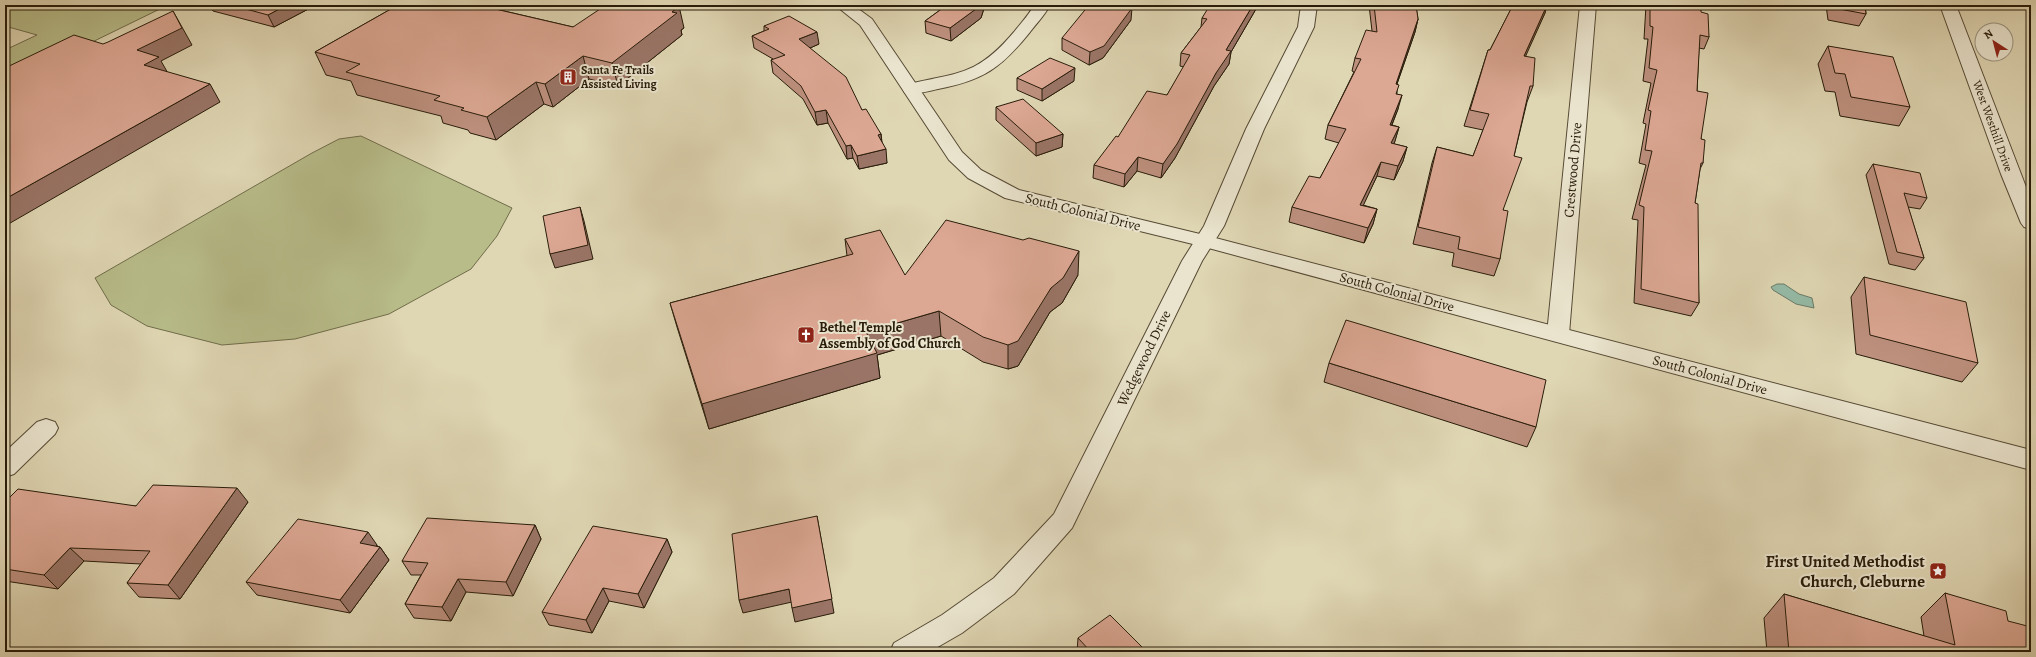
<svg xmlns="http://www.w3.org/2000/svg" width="2036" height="657" font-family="Alegreya,serif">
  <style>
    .green { fill: #b7bc89; stroke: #706c4a }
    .water { fill: #95baa6; stroke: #697b68 }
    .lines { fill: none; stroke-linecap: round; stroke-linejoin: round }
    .minor-casing { stroke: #564a34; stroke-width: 2 }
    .tertiary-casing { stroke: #564a34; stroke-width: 2 }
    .minor { fill: #eae4ce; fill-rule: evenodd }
    .tertiary { fill: #eae4ce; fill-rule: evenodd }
    .wall { fill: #bd907e; stroke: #281c0a }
    .shaded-wall { fill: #9a7567; stroke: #281c0a }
    .building { fill: #dca793; stroke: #281c0a }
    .labels { text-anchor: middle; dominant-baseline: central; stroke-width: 4; stroke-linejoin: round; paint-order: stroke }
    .far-poi-label { font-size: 12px; font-weight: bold; fill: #281c0a; stroke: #eae4ce; text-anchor: start }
    .far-street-label { font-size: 12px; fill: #281c0a; stroke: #eae4ce }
    .street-label { font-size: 14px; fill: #281c0a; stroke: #eae4ce }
    .poi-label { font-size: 14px; font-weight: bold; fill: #281c0a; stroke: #eae4ce; text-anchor: start }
    .near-poi-label { font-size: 17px; font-weight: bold; fill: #281c0a; stroke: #eae4ce; text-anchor: end }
  </style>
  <rect width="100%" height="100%" fill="#dfd6b3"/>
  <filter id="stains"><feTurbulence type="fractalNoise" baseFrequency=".005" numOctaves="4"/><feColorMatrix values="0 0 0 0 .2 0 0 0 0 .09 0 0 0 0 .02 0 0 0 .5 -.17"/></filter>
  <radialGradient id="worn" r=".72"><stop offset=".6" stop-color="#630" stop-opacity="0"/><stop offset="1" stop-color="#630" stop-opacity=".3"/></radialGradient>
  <!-- green -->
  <path class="green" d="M5,5H168L82,47L5,92V50L37,35L5,26Z
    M361,136L512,208L497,236L471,269L389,314L295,339L222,345L147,326L111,305L95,278L312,153L339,139Z"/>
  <!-- water -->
  <path class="water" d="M1777,284H1784L1799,294L1812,298L1814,308L1796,304L1773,290L1771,287Z"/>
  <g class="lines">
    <!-- minor casing -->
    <g class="minor-casing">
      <path id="minor" d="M1034,5H1050C1045,15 1036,24 1030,32C1001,68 984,80 938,89C928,91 916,95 905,93L903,89L905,85C958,72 976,77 1014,32C1021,23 1029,15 1034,5Z
        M1301,5H1317L1314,27L1264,129L1224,226L1202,261L1072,528L1014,594L962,633L929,652H890L894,643L942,615L994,578L1054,514L1182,261L1204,226L1246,129L1298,27Z
        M1580,5H1596L1569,334L1566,339L1558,342L1550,339L1547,334Z
        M46,419L55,422L58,428L55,434L14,474L5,477V452L37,422Z"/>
    </g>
    <!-- tertiary casing -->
    <g class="tertiary-casing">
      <path id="tertiary" d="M835,5H853L872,19L962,152L981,170L1019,190L1204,235L2031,450V470L1201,246L1005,198L968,178L949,160L860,25Z
        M1940,5H1956L2031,200V229L2024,227L2021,223L2001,174Z"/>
    </g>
    <!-- minor -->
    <use href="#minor" class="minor"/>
    <!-- tertiary -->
    <use href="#tertiary" class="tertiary"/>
  </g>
  <!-- wall -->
  <path class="wall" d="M210,5H316L274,27L213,11Z
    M398,5H486L487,7L573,27L684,28L681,30L682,35L618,86L589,79L553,107L544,104L496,140L470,133L468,130L443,123L441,116L357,95L351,81L326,75L315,52Z
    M947,5H985L981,18L951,41L926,33L925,21Z
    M1369,5H1426L1425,6L1416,7L1418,19L1415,32L1397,84V94L1398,109L1392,125L1399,127L1394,144L1407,147L1403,161L1394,180L1377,176L1363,205L1377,209L1373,224L1364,243L1289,222L1292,207L1320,178L1339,143L1325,139L1328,125L1354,72L1352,71L1355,58L1372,31Z
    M1503,5H1547L1545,13L1525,56L1533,86L1527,102L1514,156L1503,210L1500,259L1494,276L1452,266L1454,253L1413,244L1432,163L1437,147L1473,156L1483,130L1464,126L1488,50H1490L1512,7Z
    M1646,5H1698V9L1701,12L1709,37L1704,49L1699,48L1697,91L1703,163L1700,169L1695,203L1699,303L1691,316L1634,303L1638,220L1632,219L1646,165L1639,163L1646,124L1643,123L1651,83L1643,81L1648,39H1644Z
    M1826,5H1865L1866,14L1859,26L1828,20Z
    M1256,9L1231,52L1229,64L1214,86L1175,158L1161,178L1137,171L1124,187L1093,178L1094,165L1118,137L1167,95L1184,67L1180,66L1181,53L1201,27L1202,18Z
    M1131,20L1103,58L1089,65L1062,50V38Z
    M764,26L819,44L810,48L862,110L881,134L882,142L887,163L859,169L853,158L847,159L828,123L817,125L803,99L773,73L771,60L773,59L754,48L752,36L764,31Z
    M1828,46L1910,107L1899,126L1840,116L1835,92L1825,91L1818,64Z
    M1017,78L1074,81L1042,101L1017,90Z
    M996,107L1063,134L1062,147L1036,156L996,120Z
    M1873,164L1927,198L1920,209L1908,207L1924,258L1915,270L1889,264L1866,175Z
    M845,239L905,275H1078L1062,303L1050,312L1018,366L1008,369L983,362L941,336L877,355L880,378L709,429L677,327L670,303L847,256Z
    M1864,277L1978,363L1962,382L1856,354L1851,297Z
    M1329,363L1536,427L1527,447L1324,382Z
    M5,502L136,506L248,502L180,599L139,597L127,583L141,564L84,561L58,589L5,581Z
    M535,525L541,539L513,596L466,592L451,621L414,618L405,604L421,575H411L402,561Z
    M667,539L672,552L644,608L609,601L592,633L549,625L542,612Z
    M377,545V546L380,547L389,560L350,613L257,595L246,582Z
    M1945,593L2008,621L2031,652H1767L1764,618L1784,594L1924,636L1921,617Z
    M1078,638L1147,652H1077Z"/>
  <!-- shaded-wall -->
  <path class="shaded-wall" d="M287,5H316L274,27L268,15Z
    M477,5H486L492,22Z
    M981,5H985L981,18L951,41L950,28Z
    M1253,5H1256V9L1231,52L1229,64L1214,86L1175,158L1161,178L1163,164L1216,73L1226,50Z
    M1411,5H1426L1425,6L1410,8Z
    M1547,5L1545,13L1519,71L1524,56Z
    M679,6L684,28L681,30L682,35L618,86L612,63L672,12Z
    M1132,8L1131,20L1103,58L1089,65L1090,52Z
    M173,11L192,45L161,61L169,75L154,83L137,50Z
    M1418,19L1415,32L1392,98L1396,84Z
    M817,32L819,44L801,52L799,39Z
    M583,56L589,79L553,107L545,84Z
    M1075,68L1074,81L1042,101V89Z
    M536,82L544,104L496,140L487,117Z
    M210,84L220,102L5,226V199Z
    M1402,95L1398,109L1386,139L1390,125Z
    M826,110L828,123L817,125L815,112Z
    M1399,127L1395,141L1387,157L1391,143Z
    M881,134L882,147L878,135Z
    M1063,134L1062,147L1036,156V143Z
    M851,145L853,158L847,159L846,146Z
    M1407,147L1403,161L1394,180L1398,166Z
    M886,149L887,163L859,169L857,156Z
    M1138,157L1137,171L1124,187L1125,174Z
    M1381,162L1377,176L1357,219L1360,205Z
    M580,207L584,221L593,259L555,268L550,254Z
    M1377,209L1373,224L1364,243L1368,228Z
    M1079,251L1078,275L1062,303L1050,312L1018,366L1008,369V345Z
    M939,311L941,336L877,355L880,378L709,429L702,404L866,332Z
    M237,488L248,502L180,599L168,585Z
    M817,516L834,613L795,622L792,608Z
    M535,525L541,539L513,596L506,582Z
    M368,532L377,545L369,556L360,543Z
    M667,539L672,552L644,608L638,594Z
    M380,547L389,560L350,613L340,600Z
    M70,548L84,561L58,589L44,575Z
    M458,579L466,592L451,621L442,607Z
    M603,588L609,601L592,633L586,620Z
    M789,589L792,602L743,613L739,600Z"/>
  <!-- building -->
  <path class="building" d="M231,5H287L268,15Z
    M398,5H478L573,27L606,5H641L644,6L645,5H672L679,6L672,12L677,13L612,63L583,56L545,84L536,82L487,117L461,110L464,108L434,100L440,96L346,72L360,64L315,52Z
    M947,5H981L980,6L950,28L925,21Z
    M1089,5H1132V8L1104,46L1090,52L1062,38Z
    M1210,5H1253L1226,50L1231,51L1216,73L1177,144L1163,164L1138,157L1125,174L1094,165L1116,136L1118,137L1147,91L1167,95L1190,55L1181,53L1207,19L1202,18Z
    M1374,5H1416L1418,19L1396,84L1399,85L1396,94L1402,95L1390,125L1399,127L1391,143L1407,147L1398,166L1381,162L1360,205L1377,209L1368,228L1292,207L1309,176L1320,178L1346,129L1328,125L1361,59L1355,58L1366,30L1377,32Z
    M1513,5H1547L1524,56L1535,58L1533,86H1530L1514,156L1522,158L1503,210L1508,211L1500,259L1458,249L1460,237L1418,227L1437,147L1473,156L1489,114L1470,110L1488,50H1490Z
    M1650,5H1698V9L1701,10V12L1708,14L1709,37L1700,35L1697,91L1708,93L1701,139L1705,140L1703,163H1701L1695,203L1698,204L1699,303L1641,289L1644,207L1639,205L1652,151L1645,150L1651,111L1648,110L1657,70L1649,68L1653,27L1650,26Z
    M1834,5H1865L1866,14L1834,8Z
    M173,11L182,28L137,50L159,57L144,65L210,84L5,199V68L74,35L103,44L108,42Z
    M789,16L817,32L799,39L846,77L862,110L866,109L881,134L878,135L886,149L857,156L851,145L846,146L826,110L815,112L801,86L771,60L785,55L752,36L769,29L764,26Z
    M1828,46L1893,57L1910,107L1851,97L1845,74L1835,73Z
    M1050,58L1075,68L1042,89L1017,78Z
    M1023,99L1063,134L1036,143L996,107Z
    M1873,164L1920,173L1927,198L1904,193L1924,258L1897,252Z
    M580,207L588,245L550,254L543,216Z
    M946,220L1023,240L1029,238L1079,251L1063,278L1051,288L1018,341L1008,345L983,337L939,311L866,332L877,353L702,404L670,303L853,254L845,239L880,230L905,275Z
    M1864,277L1966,302L1978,363L1870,335Z
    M1346,320L1546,380L1536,427L1329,363Z
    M153,485L237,488L168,585L127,583L150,551L70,548L44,575L5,569V502L18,489L136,506Z
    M817,516L832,599L792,608L789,589L739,600L732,534Z
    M427,518L535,525L506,582L458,579L442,607L405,604L428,563L402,561Z
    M298,519L368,532L360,543L380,547L340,600L246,582Z
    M593,526L667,539L638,594L603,588L586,620L542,612Z
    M1945,593L2006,611L2008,621L2031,627V652H1789L1784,594L1955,645Z
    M1110,615L1147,652H1091L1078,638Z"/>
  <!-- icons -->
  <defs>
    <g id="building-square" transform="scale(0.9)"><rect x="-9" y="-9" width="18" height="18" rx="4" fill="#8f2418" stroke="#eae4ce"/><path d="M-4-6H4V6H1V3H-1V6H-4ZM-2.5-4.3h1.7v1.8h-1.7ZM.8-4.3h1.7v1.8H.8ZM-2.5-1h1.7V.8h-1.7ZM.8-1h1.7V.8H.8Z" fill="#fff"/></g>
    <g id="church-square" transform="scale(0.9)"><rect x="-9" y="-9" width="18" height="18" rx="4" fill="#8f2418" stroke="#eae4ce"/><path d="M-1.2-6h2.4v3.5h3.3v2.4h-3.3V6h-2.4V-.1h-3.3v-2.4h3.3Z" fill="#fff"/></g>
    <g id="sight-square" transform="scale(0.9)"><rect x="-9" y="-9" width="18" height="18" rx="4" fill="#8f2418" stroke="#eae4ce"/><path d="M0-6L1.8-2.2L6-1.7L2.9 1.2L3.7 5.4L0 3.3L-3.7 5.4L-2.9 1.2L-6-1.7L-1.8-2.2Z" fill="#fff"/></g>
  </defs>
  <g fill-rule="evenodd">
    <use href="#building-square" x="568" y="77"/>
    <use href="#church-square" x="806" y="335"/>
    <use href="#sight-square" x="1938" y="571"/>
  </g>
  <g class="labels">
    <!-- far-poi labels -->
    <g class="far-poi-label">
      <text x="581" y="70">Santa Fe Trails<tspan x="581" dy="14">Assisted Living</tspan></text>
    </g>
    <!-- far-street labels -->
    <g class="far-street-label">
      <text transform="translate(1993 126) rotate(70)">West Westhill Drive</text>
    </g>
    <!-- street labels -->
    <g class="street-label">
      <text transform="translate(1573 170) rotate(-85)">Crestwood Drive</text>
      <text transform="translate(1083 212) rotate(14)">South Colonial Drive</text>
      <text transform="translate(1397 292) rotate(15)">South Colonial Drive</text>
      <text transform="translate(1144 358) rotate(-64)">Wedgewood Drive</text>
      <text transform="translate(1710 375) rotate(15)">South Colonial Drive</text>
    </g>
    <!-- poi labels -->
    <g class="poi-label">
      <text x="819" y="327">Bethel Temple<tspan x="819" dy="16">Assembly of God Church</tspan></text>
    </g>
    <!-- near-poi labels -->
    <g class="near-poi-label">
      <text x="1925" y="561">First United Methodist<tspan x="1925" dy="20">Church, Cleburne</tspan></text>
    </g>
  </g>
  <!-- margin -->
  <rect width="2036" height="657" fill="none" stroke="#dfd6b3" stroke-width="20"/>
  <rect x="6" y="6" width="2024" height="645" fill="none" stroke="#281c0a" stroke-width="2"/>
  <rect x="10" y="10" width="2016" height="637" fill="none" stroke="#281c0a"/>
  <!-- north arrow -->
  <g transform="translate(1994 42) rotate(324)"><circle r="19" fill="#eae4ce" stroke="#9c9480"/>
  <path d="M0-3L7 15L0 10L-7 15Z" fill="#8f2418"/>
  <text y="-6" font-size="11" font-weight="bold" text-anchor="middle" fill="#281c0a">N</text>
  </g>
  <rect width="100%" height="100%" filter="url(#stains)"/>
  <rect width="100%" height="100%" fill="url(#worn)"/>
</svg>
